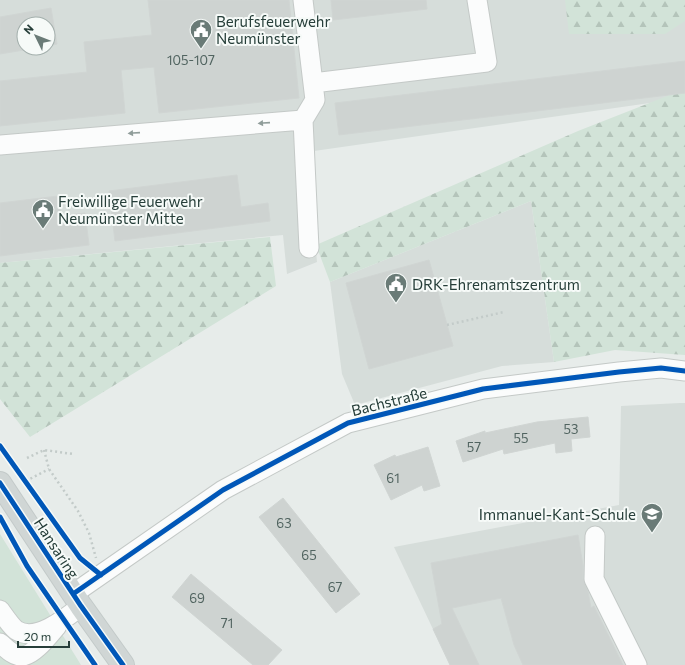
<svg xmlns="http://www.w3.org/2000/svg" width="685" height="665" font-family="Commissioner,sans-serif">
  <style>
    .built { fill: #d6ddda; fill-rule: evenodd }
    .forest { fill: url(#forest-firs) }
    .garden { fill: #d2e3d8 }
    .building { fill: #ced3d1; stroke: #d0d5d3 }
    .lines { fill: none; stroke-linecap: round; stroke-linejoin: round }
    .minor-casing { stroke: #c4c9c7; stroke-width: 21 }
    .major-casing { stroke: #c3cac9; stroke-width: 24 }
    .path { stroke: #c3cbc9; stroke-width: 2.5; stroke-dasharray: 2 3; stroke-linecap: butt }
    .minor { stroke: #fbfcfc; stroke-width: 19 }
    .major { stroke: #d0d6d5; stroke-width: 22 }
    .cycleway-casing { stroke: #f6faf8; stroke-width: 8 }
    .cycleway { stroke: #0057b8; stroke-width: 5 }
    .oneway { fill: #909d9a }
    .labels { text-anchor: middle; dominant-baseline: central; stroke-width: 4; stroke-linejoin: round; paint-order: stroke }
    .number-label { font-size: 13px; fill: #516460 }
    .poi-label { font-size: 15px; fill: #263e39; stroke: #f6faf8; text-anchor: start }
    .street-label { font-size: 15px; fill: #263e39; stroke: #f6faf8 }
  </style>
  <defs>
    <pattern id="forest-firs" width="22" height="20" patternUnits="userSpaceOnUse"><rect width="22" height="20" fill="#d2e3d8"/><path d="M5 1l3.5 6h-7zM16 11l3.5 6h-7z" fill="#b4c4ba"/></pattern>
  </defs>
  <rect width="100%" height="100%" fill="#e7ecea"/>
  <!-- built -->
  <path class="built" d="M0,0H685V98L307,152L317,262L287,274L283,235L0,263ZM24,24H48V48H24Z
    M531,201L554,362L502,366L355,405L342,374L330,282Z
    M680,403H685V665H450L394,547L619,505L621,406Z"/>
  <!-- forest -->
  <path class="forest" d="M565,0H685V21L665,34H569Z
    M685,89V355L615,350L554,362L531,201L330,282L316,245L578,131Z
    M270,237L276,286L30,437L0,399V263Z"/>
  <!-- garden -->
  <path class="garden" d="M0,534L81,665H0Z"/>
  <!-- building -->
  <path class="building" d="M148,0H289L299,98L159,113L154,67L121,70L125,113L0,126V81L87,72L84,42L152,35Z
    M331,0H426L427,9L333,20Z
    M51,8L57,44L48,46V24H24V48H36L0,54V17Z
    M685,61V93L339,135L335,103Z
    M237,175L241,207L268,203L270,221L115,241L109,191Z
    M58,196L61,216L85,213L89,245L0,256V203Z
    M429,260L453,346L369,369L346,283Z
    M588,417L590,437L571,439L572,451L556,453L555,443L504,454L503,449L463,462L456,441L485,431V433L537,422Z
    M428,447L440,486L424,491L422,485L391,500L374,465L395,455L396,457Z
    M283,498L360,594L336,613L259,517Z
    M578,535L583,566V579L588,592L591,608L594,606L623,665H523L514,645L501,598L452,608L479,665H450L433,629L442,624L431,563Z
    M191,574L282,650L268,665H253L172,597Z"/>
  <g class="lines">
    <!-- minor casing -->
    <g class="minor-casing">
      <path id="minor" d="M303,0L315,100L303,120L309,248
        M313,83L487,62L477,0
        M0,145L303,120
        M595,536L594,579L637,665
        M73,594L223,490L348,423L483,389L619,372L661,368L685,371
        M0,610C5,617 10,625 16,630C36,643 66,618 81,606
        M0,643C6,648 13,656 21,656C33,657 50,634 57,626"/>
    </g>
    <!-- major casing -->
    <g class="major-casing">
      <path id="major" d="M0,483L81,606L123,665"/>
    </g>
    <!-- path -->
    <path class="path" d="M447,325L504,312
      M44,450L49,469L78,511L89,533L96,558
      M27,458L44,450L73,454
      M26,481L49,469"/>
    <!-- minor -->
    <use href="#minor" class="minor"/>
    <!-- major -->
    <use href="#major" class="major"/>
    <!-- cycleway casing -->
    <g class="cycleway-casing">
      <path id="cycleway" d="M0,446L80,558L101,575
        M0,483L81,606L123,665
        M0,517L27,566L95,665
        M73,594L223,490L348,423L483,389L619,372L661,368L685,371"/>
    </g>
    <!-- cycleway -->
    <use href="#cycleway" class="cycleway"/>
  </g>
  <!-- one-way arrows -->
  <defs><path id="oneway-solid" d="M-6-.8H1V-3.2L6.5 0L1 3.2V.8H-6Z"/></defs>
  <g class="oneway">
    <use href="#oneway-solid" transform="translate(264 123) rotate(176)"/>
    <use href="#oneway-solid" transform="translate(134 133) rotate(176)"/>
  </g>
  <!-- icons -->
  <defs>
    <g id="civic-pin" transform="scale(1.15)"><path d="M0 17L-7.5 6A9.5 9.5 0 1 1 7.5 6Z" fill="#6a7b77" stroke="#f6faf8"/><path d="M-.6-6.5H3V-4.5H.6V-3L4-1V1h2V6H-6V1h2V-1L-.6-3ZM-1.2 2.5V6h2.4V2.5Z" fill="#fff"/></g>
    <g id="school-pin" transform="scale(1.15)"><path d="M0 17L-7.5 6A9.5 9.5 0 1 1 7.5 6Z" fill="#6a7b77" stroke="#f6faf8"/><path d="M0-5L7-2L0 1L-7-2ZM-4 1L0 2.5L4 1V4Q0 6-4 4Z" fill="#fff"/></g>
  </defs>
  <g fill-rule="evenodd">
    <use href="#civic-pin" x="201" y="30"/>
    <use href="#civic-pin" x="43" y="210"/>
    <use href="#civic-pin" x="396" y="284"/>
    <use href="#school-pin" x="652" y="514"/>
  </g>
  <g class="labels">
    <!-- number labels -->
    <g class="number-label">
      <text x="191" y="60">105-107</text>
      <text x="571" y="429">53</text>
      <text x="521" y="438">55</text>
      <text x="474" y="447">57</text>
      <text x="393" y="478">61</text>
      <text x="284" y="523">63</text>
      <text x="309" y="555">65</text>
      <text x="335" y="587">67</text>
      <text x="197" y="598">69</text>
      <text x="227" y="623">71</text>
    </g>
    <!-- poi labels -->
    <g class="poi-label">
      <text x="216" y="21">Berufsfeuerwehr<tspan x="216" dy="17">Neumünster</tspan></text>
      <text x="58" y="201">Freiwillige Feuerwehr<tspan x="58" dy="17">Neumünster Mitte</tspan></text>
      <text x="412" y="284">DRK-Ehrenamtszentrum</text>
      <text x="636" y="514" text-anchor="end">Immanuel-Kant-Schule</text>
    </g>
    <!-- street labels -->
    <g class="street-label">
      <text transform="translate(389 401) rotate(-14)">Bachstraße</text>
      <text transform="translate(57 548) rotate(57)">Hansaring</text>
    </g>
  </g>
  <!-- north arrow -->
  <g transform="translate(36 36) rotate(313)"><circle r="19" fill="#f6faf8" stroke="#a3afac"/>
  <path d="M0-3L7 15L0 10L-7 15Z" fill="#6a7b77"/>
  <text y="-6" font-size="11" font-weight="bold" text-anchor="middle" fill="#263e39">N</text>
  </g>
  <!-- scale -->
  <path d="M18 641v6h51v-6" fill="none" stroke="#263e39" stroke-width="2"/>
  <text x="24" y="641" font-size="12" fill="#263e39" stroke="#f6faf8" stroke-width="3" paint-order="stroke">20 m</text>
</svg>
